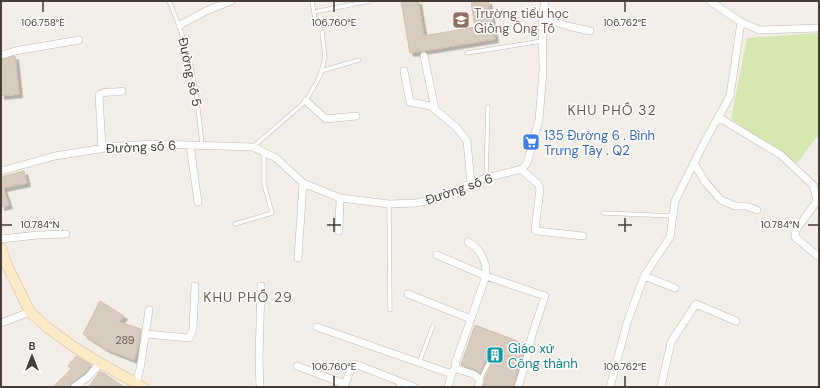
<svg xmlns="http://www.w3.org/2000/svg" width="820" height="388" font-family="'DM Sans',sans-serif">
  <style>
    .green { fill: #d4e7b1 }
    .building { fill: #d8ccc0; stroke: #cfc0b0; filter: url(#shadow) }
    .lines { fill: none; stroke-linecap: round; stroke-linejoin: round }
    .service-casing { stroke: #c2b8ad; stroke-width: 4.5 }
    .minor-casing { stroke: #c2b8ad; stroke-width: 8 }
    .secondary-casing { stroke: #d2bd98; stroke-width: 11 }
    .service { stroke: #fff; stroke-width: 3.5 }
    .minor { stroke: #fff; stroke-width: 7 }
    .secondary { stroke: #fdeac8; stroke-width: 10 }
    .ticks { fill: none; stroke: #463e36; stroke-width: 1.5 }
    .labels { text-anchor: middle; dominant-baseline: central; stroke-width: 3; stroke-linejoin: round; paint-order: stroke }
    .number-label { font-size: 11px; fill: #6a6258 }
    .education-label { font-size: 13px; fill: #785e54; stroke: #fff; text-anchor: start }
    .street-label { font-size: 13px; fill: #463e36; stroke: #fff }
    .shop-label { font-size: 13px; fill: #366cbe; stroke: #fff; text-anchor: start }
    .culture-label { font-size: 13px; fill: #0d838f; stroke: #fff; text-anchor: start }
    .neighbourhood-label { font-size: 14px; letter-spacing: 1px; fill: #695b4e; stroke: #fff }
    .ticks-label { font-size: 10px; text-anchor: middle; fill: #463e36; stroke: #fff; stroke-width: 3; stroke-linejoin: round; paint-order: stroke }
  </style>
  <defs>
    <filter id="shadow"><feDropShadow dx="3.5" dy="3.5" stdDeviation="0" flood-color="#0004"/></filter>
  </defs>
  <rect width="100%" height="100%" fill="#f3eee7"/>
  <!-- green -->
  <path class="green" d="M819,33V134L797,163L731,119L747,38Z"/>
  <!-- building -->
  <path class="building" d="M401,1H418L424,36L475,27L471,1H488L495,39L410,53Z
    M15,56L19,94L1,96V60Z
    M24,171L27,183L3,188L9,205L1,207V177Z
    M100,301L124,316L119,322L141,329L139,343L134,360L106,349L83,334Z
    M475,325L525,344L513,387H483L485,378L492,363L490,359L486,360L480,373L475,369L461,365Z
    M76,356L91,365L85,373L71,383L69,387H53L71,369L68,366Z
    M100,371L105,374L124,387H89Z"/>
  <g class="lines">
    <!-- service casing -->
    <g class="service-casing">
      <path id="service" d="M169,1C191,50 197,92 202,145
        M312,1L316,25
        M314,12L370,1
        M467,53L542,41
        M321,71L359,60
        M253,147L306,101L320,76L325,58L322,32
        M486,178L488,106
        M389,204L390,310
        M603,213L673,216
        M235,224L272,213L264,184V153
        M419,363L433,326
        M480,380L489,362
        M398,387L400,381"/>
    </g>
    <!-- minor casing -->
    <g class="minor-casing">
      <path id="minor" d="M710,1L741,22L759,30L819,28
        M542,18L572,27L590,31
        M180,25L206,11L231,1
        M1,55L15,51L79,40
        M424,56L435,109
        M404,71L410,102L431,106L456,127L467,141L471,183
        M306,101L326,119L356,116
        M718,117L781,155L813,185L817,201L796,230L795,237L819,257
        M190,145L198,202
        M102,149L99,95C106,89 114,94 122,91
        M694,163L705,182L721,200L735,206H746L757,210
        M522,169L523,171L538,184L540,189L535,230L537,231L583,236
        M1,171L55,156L118,146L157,144L253,147L276,158L303,183L340,198L389,204L417,203L442,197L471,183L486,178L522,169L527,163L539,120L543,71L542,18L545,1
        M339,231L340,198
        M1,239L38,235L66,234
        M468,242C480,248 487,262 486,276L455,364L457,369L473,374L480,380L478,387
        M437,255L486,276L545,296L532,335L526,362L518,387
        M298,258L303,183
        M644,276L675,288
        M408,294L471,319
        M1,323L30,312
        M317,327L446,372L452,373L456,366
        M145,334L189,338L193,329L195,286
        M297,366L345,384
        M136,383L140,369L149,310
        M74,387L88,377L100,363
        M260,387L259,359L261,286
        M344,387L352,366L355,364L414,387
        M448,387L452,373
        M610,387L627,323L644,276L670,237L675,201L704,143L730,96L741,22
        M661,387L671,342L696,304L736,321"/>
    </g>
    <!-- secondary casing -->
    <g class="secondary-casing">
      <path id="secondary" d="M1,248L7,265L30,312L48,328L74,347L100,363L143,387"/>
    </g>
    <!-- service -->
    <use href="#service" class="service"/>
    <!-- minor -->
    <use href="#minor" class="minor"/>
    <!-- secondary -->
    <use href="#secondary" class="secondary"/>
  </g>
  <!-- ticks -->
  <path class="ticks" d="M43,2V12M334,2V12M625,2V12M334,218V232M625,218V232M2,225H12M327,225H341M618,225H632M808,225H818M334,376V386M625,376V386"/>
  <!-- icons -->
  <defs>
    <g id="school-square" transform="scale(0.9)"><rect x="-9" y="-9" width="18" height="18" rx="4" fill="#8d6e63" stroke="#fff"/><path d="M0-5L7-2L0 1L-7-2ZM-4 1L0 2.5L4 1V4Q0 6-4 4Z" fill="#fff"/></g>
    <g id="supermarket-square" transform="scale(0.9)"><rect x="-9" y="-9" width="18" height="18" rx="4" fill="#3f7fe0" stroke="#fff"/><path d="M-6-5.5h2.5l.6 2H6L4.5 2H-2.5L-4.4-4H-6ZM-1.5 3.2a1.3 1.3 0 1 0 .1 0ZM3 3.2a1.3 1.3 0 1 0 .1 0Z" fill="#fff"/></g>
    <g id="building-square" transform="scale(0.9)"><rect x="-9" y="-9" width="18" height="18" rx="4" fill="#0f9aa8" stroke="#fff"/><path d="M-4-6H4V6H1V3H-1V6H-4ZM-2.5-4.3h1.7v1.8h-1.7ZM.8-4.3h1.7v1.8H.8ZM-2.5-1h1.7V.8h-1.7ZM.8-1h1.7V.8H.8Z" fill="#fff"/></g>
  </defs>
  <g fill-rule="evenodd">
    <use href="#school-square" x="461" y="20"/>
    <use href="#supermarket-square" x="531" y="142"/>
    <use href="#building-square" x="495" y="355"/>
  </g>
  <g class="labels">
    <!-- number labels -->
    <g class="number-label">
      <text x="125" y="340">289</text>
    </g>
    <!-- education labels -->
    <g class="education-label">
      <text x="474" y="13">Trường tiểu học<tspan x="474" dy="15">Giồng Ông Tố</tspan></text>
    </g>
    <!-- street labels -->
    <g class="street-label">
      <text transform="translate(190 72) rotate(78)">Đường số 5</text>
      <text transform="translate(141 147) rotate(-3)">Đường số 6</text>
      <text transform="translate(459 189) rotate(-19)">Đường số 6</text>
    </g>
    <!-- shop labels -->
    <g class="shop-label">
      <text x="544" y="135">135 Đường 6 . Bình<tspan x="544" dy="15">Trưng Tây . Q2</tspan></text>
    </g>
    <!-- culture labels -->
    <g class="culture-label">
      <text x="508" y="348">Giáo xứ<tspan x="508" dy="15">Công thành</tspan></text>
    </g>
    <!-- neighbourhood labels -->
    <g class="neighbourhood-label">
      <text x="612" y="110">KHU PHỐ 32</text>
      <text x="248" y="297">KHU PHỐ 29</text>
    </g>
  </g>
  <g class="ticks-label">
    <text x="43" y="26">106.758°E</text>
    <text x="334" y="26">106.760°E</text>
    <text x="625" y="26">106.762°E</text>
    <text x="40" y="228">10.784°N</text>
    <text x="780" y="228">10.784°N</text>
    <text x="334" y="370">106.760°E</text>
    <text x="625" y="370">106.762°E</text>
  </g>
  <!-- border -->
  <rect width="820" height="388" fill="none" stroke="#463e36" stroke-width="4"/>
  <!-- north arrow -->
  <g transform="translate(32 356)" stroke="#ffffff" stroke-width="3" paint-order="stroke">
  <path d="M0-3L7 15L0 10L-7 15Z" fill="#463e36"/>
  <text y="-6" font-size="11" font-weight="bold" text-anchor="middle" fill="#463e36">B</text>
  </g>
</svg>
